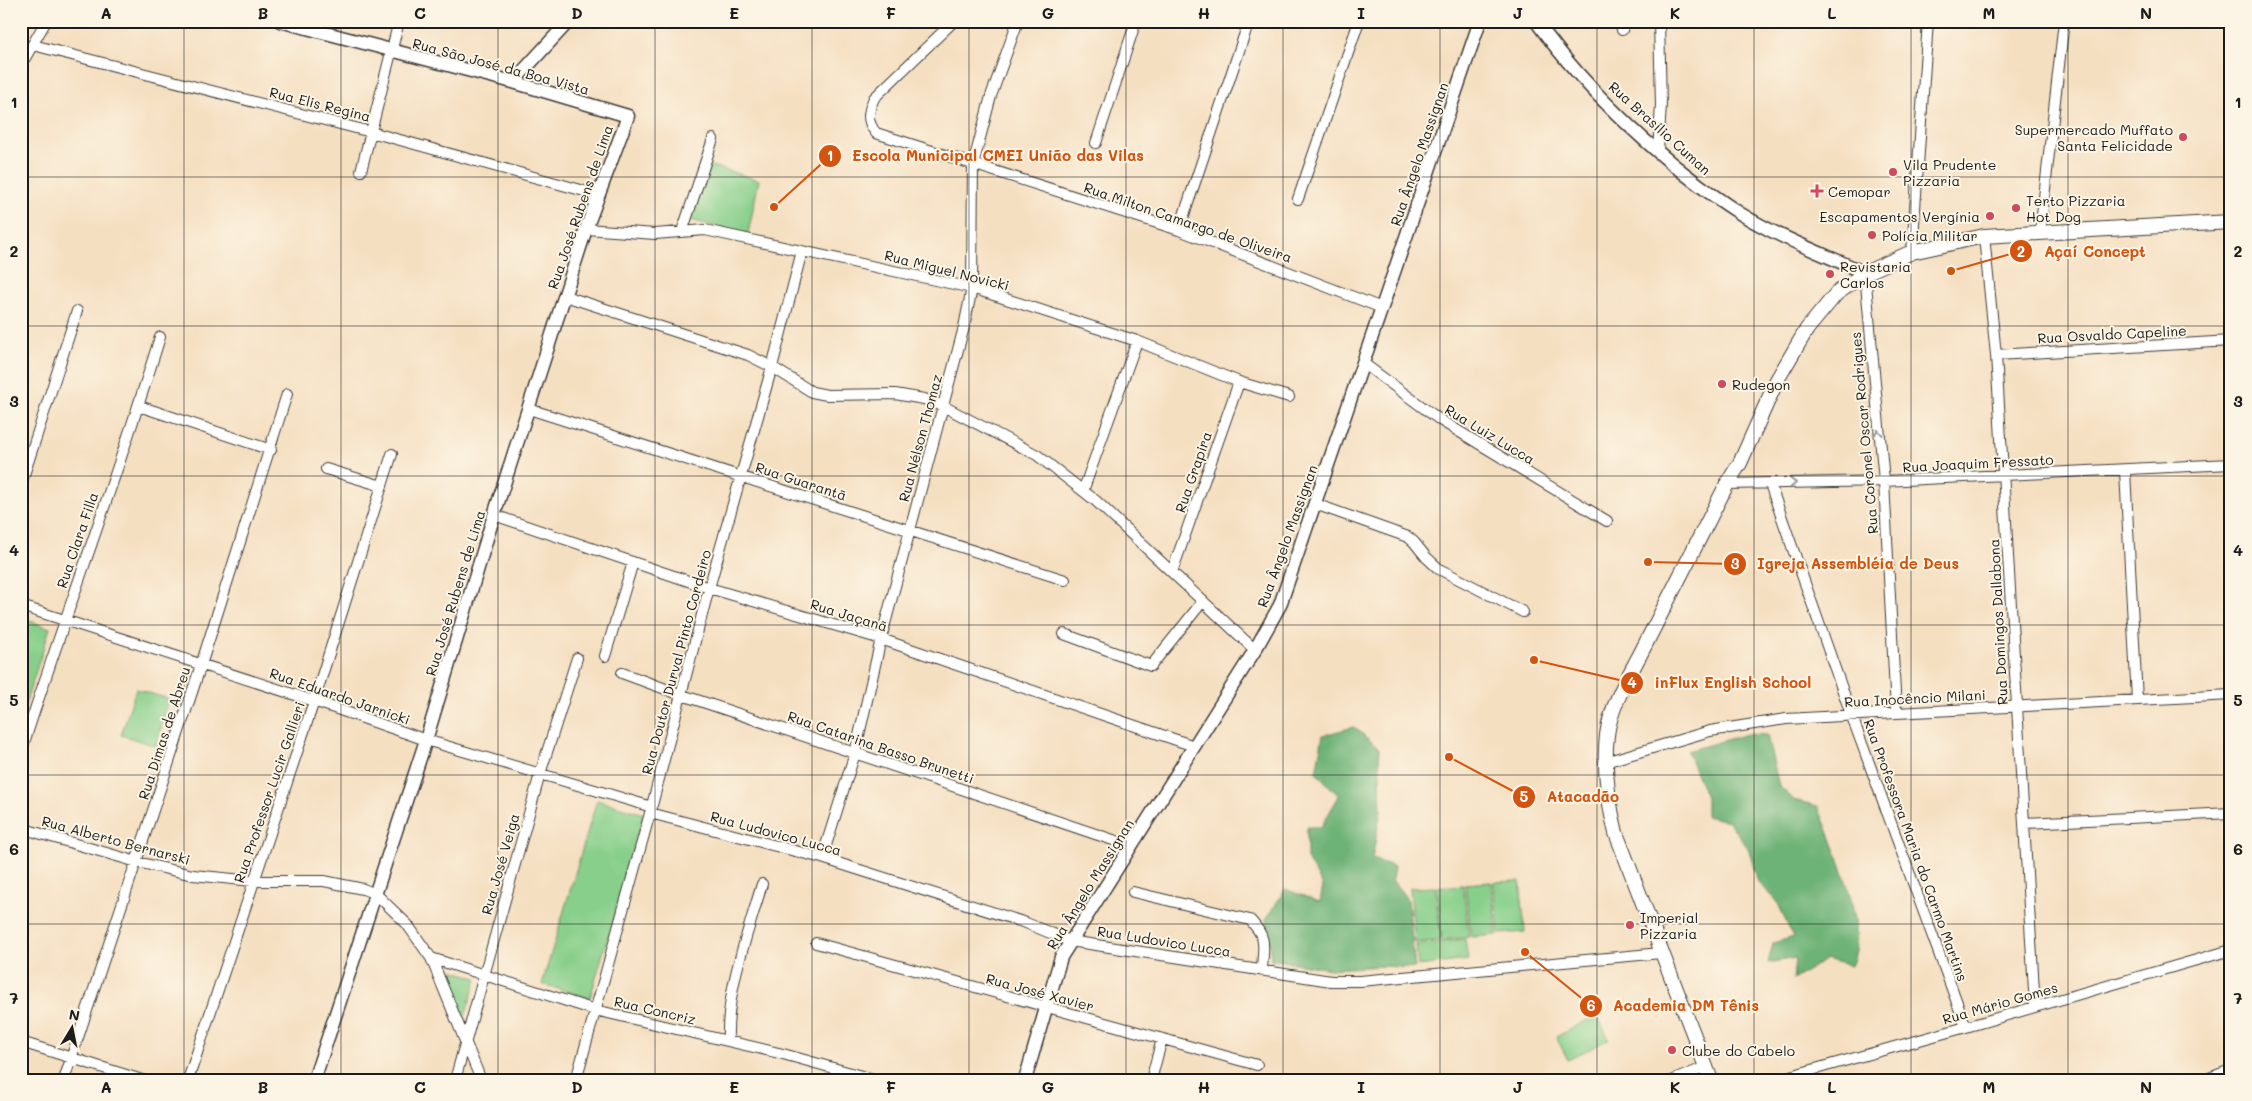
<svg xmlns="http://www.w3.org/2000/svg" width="2252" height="1101" font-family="Mali,sans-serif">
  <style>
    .green { fill: #87cf8a; stroke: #527653 }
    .forest { fill: #6db276; stroke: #446749 }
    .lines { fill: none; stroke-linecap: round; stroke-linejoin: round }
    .minor-casing { stroke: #3d3935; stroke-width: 12 }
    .tertiary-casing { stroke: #3d3935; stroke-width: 15 }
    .secondary-casing { stroke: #3d3935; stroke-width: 16 }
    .minor { stroke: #fff; stroke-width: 10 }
    .tertiary { stroke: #fff; stroke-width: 12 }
    .secondary { stroke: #fff; stroke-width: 14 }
    .oneway { stroke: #999 }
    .grid { fill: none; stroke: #1c1c1c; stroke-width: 1; stroke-opacity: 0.55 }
    .poi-dot { fill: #d1495b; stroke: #fcf5e5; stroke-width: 2 }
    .labels { text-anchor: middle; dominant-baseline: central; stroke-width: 4; stroke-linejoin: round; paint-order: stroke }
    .street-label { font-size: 14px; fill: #1c1c1c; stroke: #fcf5e5 }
    .poi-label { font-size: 14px; fill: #1c1c1c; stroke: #fcf5e5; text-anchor: start }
    .leader { fill: none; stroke: #d4530e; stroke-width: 2 }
    .callout-dot { fill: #d4530e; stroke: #fcf5e5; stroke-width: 2 }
    .mark-label { font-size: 15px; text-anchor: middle; font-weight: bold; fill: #fff }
    .callout-label { font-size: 15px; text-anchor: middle; font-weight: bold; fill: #d4530e; stroke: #fcf5e5; stroke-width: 4; stroke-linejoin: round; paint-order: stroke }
    .neatline { fill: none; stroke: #1c1c1c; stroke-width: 2 }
    .grid-label { font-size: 16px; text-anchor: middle; font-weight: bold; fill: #1c1c1c }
  </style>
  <rect width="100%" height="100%" fill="#fcf5e5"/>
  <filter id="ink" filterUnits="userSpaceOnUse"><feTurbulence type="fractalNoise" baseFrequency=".02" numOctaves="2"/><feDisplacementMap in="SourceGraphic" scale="10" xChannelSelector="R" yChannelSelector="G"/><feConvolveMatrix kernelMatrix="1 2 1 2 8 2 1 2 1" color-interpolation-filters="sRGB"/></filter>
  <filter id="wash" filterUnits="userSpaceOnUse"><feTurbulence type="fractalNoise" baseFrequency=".0096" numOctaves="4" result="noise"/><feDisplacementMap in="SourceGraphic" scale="20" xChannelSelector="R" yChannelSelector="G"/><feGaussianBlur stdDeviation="1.12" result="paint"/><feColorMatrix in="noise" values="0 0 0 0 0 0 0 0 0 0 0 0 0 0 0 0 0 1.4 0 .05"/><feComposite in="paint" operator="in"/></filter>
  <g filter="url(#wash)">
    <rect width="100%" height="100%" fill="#f5dfc1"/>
    <!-- green -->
    <path class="green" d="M708,165L759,180L748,234L690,220Z
      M21,618L50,628L21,717Z
      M136,689L169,699L156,746L121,735Z
      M597,800L644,814L590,998L542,984Z
      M1520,881L1525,932L1499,934L1493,882Z
      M1491,882L1497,935L1471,937L1465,884Z
      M1463,885L1469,937L1442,940L1437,887Z
      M1435,887L1441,940L1415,943L1410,888Z
      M1465,939L1468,960L1418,966L1416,945Z
      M442,967L477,978L463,1023Z
      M1597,1015L1609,1039L1568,1060L1556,1037Z"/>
    <!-- forest -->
    <path class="forest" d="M1354,727L1379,748L1381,811L1372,859L1394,866L1392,880L1408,900L1415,968L1383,966L1330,969L1271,959L1266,920L1285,889L1320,902L1323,886L1307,859V827H1321L1339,796L1316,772L1323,735Z
      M1747,734L1767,735L1779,786L1794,800L1818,806C1833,844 1871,929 1851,966L1826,959L1793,980L1795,958L1768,963L1773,943L1793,937L1777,901L1758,882L1748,848L1728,821L1706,816V797L1687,751Z"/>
  </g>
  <g filter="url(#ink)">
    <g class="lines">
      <!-- minor casing -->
      <g class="minor-casing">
        <path id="minor" d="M954,21L874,98C868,112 866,121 876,133L1179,230L1382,308
          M1622,30L1625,21
          M33,45L371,132L599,195
          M25,58L46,21
          M1096,143L1136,21
          M1658,150L1661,105L1659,21
          M361,171L399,21
          M1298,199L1359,21
          M586,229L655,234L705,230L972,288L1137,341L1239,382L1289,397
          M1179,230L1249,21
          M682,232L713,139
          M2040,233L2064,21
          M1984,236L1996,355L2035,1007
          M1912,252L1928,21
          M1865,273L1884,481L1896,712
          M565,296L748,355L772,367L812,392L827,395L895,394L924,399L943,406L1037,455L1096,501L1255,650
          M1996,355L2231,341
          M1363,363L1440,420L1607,521
          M139,406L271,450
          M529,409L1065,580
          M326,469L382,486
          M2125,471L2137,700
          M21,484L77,311
          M1727,484L1884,481L2231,464
          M1770,484L1851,714L1966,1027
          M1083,491L1137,341
          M1315,504L1408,537L1414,542L1426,557L1439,569L1523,612
          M494,515L709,588L881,639L1194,746
          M1172,572L1239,382
          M21,606L314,701L426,740L652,807
          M1064,634L1151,666L1203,601
          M605,656L633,562
          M622,673L682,695L1131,846
          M21,752C66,613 117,477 160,337
          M1605,762L1710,731L1786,719L2231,695
          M650,813L822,858L1026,923L1070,941L1331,981H1360L1661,953
          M2024,823L2231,813
          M21,828L137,862L193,875L253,881H324L363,889L376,894L407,924L431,958L481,1080
          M822,858L855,753L881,639L964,327L972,288L973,165L991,96L1018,21
          M1133,892L1250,920C1268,939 1263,945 1262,970
          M816,943L1257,1065
          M431,958L595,1010L783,1054L876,1080
          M728,1041C726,990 748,933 762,884
          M21,1042L142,1080
          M64,1080L201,665L287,394
          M188,1080L314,701L392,454
          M455,1080L540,774L577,658
          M576,1080L650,813L709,588L772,367L802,251
          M1151,1080L1162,1039
          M1674,1080L1706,1067
          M1776,1080L1966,1027L2231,950
          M2204,1080L2231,1070"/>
      </g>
      <!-- tertiary casing -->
      <g class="tertiary-casing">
        <path id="tertiary" d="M280,21L513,82L628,116L586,229L494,515L426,740L314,1080
          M1536,21C1587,92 1667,167 1741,214C1780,238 1824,254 1865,273
          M513,82L569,21
          M1025,1080L1061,957L1255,650L1280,605L1480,21"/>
      </g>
      <!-- secondary casing -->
      <g class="secondary-casing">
        <path id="secondary" d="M1711,1080L1616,833C1608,801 1603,769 1607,735C1611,702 1633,670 1647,641C1674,589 1700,536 1727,484L1740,463L1777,380L1807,329L1836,294L1865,273L1912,252L1984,236L2231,222"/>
      </g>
      <!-- minor -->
      <use href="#minor" class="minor"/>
      <!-- tertiary -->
      <use href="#tertiary" class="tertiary"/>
      <!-- secondary -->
      <use href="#secondary" class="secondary"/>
    </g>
    <!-- one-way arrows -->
    <defs><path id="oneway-chevron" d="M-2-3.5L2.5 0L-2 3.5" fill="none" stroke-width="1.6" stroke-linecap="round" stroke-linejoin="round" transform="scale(1.25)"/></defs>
    <g class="oneway">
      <use href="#oneway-chevron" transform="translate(1878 433) rotate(-96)"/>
      <use href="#oneway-chevron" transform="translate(1793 483) rotate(-1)"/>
    </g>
  </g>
  <!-- grid -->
  <path class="grid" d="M184,21V1080M341,21V1080M498,21V1080M655,21V1080M812,21V1080M969,21V1080M1126,21V1080M1283,21V1080M1440,21V1080M1597,21V1080M1754,21V1080M1911,21V1080M2068,21V1080M21,177H2231M21,326H2231M21,476H2231M21,625H2231M21,775H2231M21,924H2231"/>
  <!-- markers -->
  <g class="poi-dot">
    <circle cx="2183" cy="137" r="5"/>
    <circle cx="1893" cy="172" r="5"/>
    <path d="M1814.5 183.5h5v5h5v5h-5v5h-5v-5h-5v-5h5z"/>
    <circle cx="2016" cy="208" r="5"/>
    <circle cx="1990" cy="216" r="5"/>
    <circle cx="1872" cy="235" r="5"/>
    <circle cx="1830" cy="274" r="5"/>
    <circle cx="1722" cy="384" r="5"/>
    <circle cx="1630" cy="925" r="5"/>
    <circle cx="1672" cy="1050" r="5"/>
  </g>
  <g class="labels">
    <!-- street labels -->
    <g class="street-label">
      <text transform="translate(501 66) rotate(15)">Rua São José da Boa Vista</text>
      <text transform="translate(320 104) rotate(14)">Rua Elis Regina</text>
      <text transform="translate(1660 128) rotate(42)">Rua Brasílio Cuman</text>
      <text transform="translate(1419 154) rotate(-71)">Rua Ângelo Massignan</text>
      <text transform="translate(580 207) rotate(-71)">Rua José Rubens de Lima</text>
      <text transform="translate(1188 222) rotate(19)">Rua Milton Camargo de Oliveira</text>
      <text transform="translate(947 270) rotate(14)">Rua Miguel Novicki</text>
      <text transform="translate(2112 334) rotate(-3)">Rua Osvaldo Capeline</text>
      <text transform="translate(1864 433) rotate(-95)">Rua Coronel Oscar Rodrigues</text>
      <text transform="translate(1490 434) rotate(31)">Rua Luiz Lucca</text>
      <text transform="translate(920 438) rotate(-75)">Rua Nélson Thomaz</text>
      <text transform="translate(1978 463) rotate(-3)">Rua Joaquim Fressato</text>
      <text transform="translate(1193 472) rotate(-71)">Rua Grapira</text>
      <text transform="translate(801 481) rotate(18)">Rua Guarantã</text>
      <text transform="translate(1287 536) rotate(-70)">Rua Ângelo Massignan</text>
      <text transform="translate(77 540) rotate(-71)">Rua Clara Filla</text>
      <text transform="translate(455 593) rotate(-73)">Rua José Rubens de Lima</text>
      <text transform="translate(849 615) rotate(17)">Rua Jaçanã</text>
      <text transform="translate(1998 622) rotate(-93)">Rua Domingos Dallabona</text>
      <text transform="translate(676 662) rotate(-75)">Rua Doutor Durval Pinto Cordeiro</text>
      <text transform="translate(340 696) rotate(19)">Rua Eduardo Jarnicki</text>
      <text transform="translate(1915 698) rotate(-3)">Rua Inocêncio Milani</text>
      <text transform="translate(164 733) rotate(-72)">Rua Dimas de Abreu</text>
      <text transform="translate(881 747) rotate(19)">Rua Catarina Basso Brunetti</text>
      <text transform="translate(269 792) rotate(-71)">Rua Professor Lucir Gallieri</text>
      <text transform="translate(776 833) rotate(15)">Rua Ludovico Lucca</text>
      <text transform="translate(116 840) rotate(15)">Rua Alberto Bernarski</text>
      <text transform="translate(1916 850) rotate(70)">Rua Professora Maria do Carmo Martins</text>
      <text transform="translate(500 864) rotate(-74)">Rua José Veiga</text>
      <text transform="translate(1090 884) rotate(-58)">Rua Ângelo Massignan</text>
      <text transform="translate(1164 941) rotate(9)">Rua Ludovico Lucca</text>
      <text transform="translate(1040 992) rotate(15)">Rua José Xavier</text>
      <text transform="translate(2000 1003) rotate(-16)">Rua Mário Gomes</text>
      <text transform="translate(655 1010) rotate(13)">Rua Concriz</text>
    </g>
    <!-- poi labels -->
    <g class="poi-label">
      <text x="2173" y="129" text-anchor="end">Supermercado Muffato<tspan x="2173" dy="16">Santa Felicidade</tspan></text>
      <text x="1903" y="164">Vila Prudente<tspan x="1903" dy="16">Pizzaria</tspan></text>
      <text x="1828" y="191">Cemopar</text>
      <text x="2026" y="200">Terto Pizzaria<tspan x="2026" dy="16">Hot Dog</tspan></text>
      <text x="1980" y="216" text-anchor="end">Escapamentos Vergínia</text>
      <text x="1882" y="235">Polícia Militar</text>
      <text x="1840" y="266">Revistaria<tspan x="1840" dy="16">Carlos</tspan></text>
      <text x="1732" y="384">Rudegon</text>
      <text x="1640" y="917">Imperial<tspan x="1640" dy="16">Pizzaria</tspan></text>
      <text x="1682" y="1050">Clube do Cabelo</text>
    </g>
  </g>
  <!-- callouts -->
  <path class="leader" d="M774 207L830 156M1951 271L2021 251M1648 562L1735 564M1534 660L1632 683M1449 757L1524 797M1525 952L1591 1006"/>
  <g class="callout-dot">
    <circle cx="774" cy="207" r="5"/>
    <circle cx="1951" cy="271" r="5"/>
    <circle cx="1648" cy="562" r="5"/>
    <circle cx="1534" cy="660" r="5"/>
    <circle cx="1449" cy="757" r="5"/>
    <circle cx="1525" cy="952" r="5"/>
    <circle cx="830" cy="156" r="12"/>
    <circle cx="2021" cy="251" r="12"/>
    <circle cx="1735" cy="564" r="12"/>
    <circle cx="1632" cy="683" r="12"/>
    <circle cx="1524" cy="797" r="12"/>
    <circle cx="1591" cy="1006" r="12"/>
  </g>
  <g class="mark-label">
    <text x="830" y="161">1</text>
    <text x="2021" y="257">2</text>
    <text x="1735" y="569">3</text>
    <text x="1632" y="688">4</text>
    <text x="1524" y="802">5</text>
    <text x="1591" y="1011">6</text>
  </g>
  <g class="callout-label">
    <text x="998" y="161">Escola Municipal CMEI União das Vilas</text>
    <text x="2095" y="257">Açaí Concept</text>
    <text x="1858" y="569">Igreja Assembléia de Deus</text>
    <text x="1733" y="688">inFlux English School</text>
    <text x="1583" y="802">Atacadão</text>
    <text x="1686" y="1011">Academia DM Tênis</text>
  </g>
  <!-- margin -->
  <rect width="2252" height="1101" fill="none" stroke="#fcf5e5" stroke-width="55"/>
  <!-- north arrow -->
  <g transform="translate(72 1028) rotate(10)" stroke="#fcf5e5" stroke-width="4" paint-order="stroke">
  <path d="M0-4L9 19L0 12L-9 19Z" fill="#1c1c1c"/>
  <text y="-8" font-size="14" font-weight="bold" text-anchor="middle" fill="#1c1c1c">N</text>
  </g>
  <rect x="28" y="28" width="2196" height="1046" class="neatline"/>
  <g class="grid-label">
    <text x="106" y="19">A</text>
    <text x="263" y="19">B</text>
    <text x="420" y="19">C</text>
    <text x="577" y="19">D</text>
    <text x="734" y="19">E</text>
    <text x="891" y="19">F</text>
    <text x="1048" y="19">G</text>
    <text x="1204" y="19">H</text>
    <text x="1361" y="19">I</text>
    <text x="1518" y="19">J</text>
    <text x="1675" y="19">K</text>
    <text x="1832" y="19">L</text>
    <text x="1989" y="19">M</text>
    <text x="2146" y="19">N</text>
    <text x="14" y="108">1</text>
    <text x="2238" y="108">1</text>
    <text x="14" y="257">2</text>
    <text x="2238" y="257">2</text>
    <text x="14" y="407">3</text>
    <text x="2238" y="407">3</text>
    <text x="14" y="556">4</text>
    <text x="2238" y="556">4</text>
    <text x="14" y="706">5</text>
    <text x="2238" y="706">5</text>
    <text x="14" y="855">6</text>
    <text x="2238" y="855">6</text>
    <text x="14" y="1004">7</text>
    <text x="2238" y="1004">7</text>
    <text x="106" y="1093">A</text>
    <text x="263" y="1093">B</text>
    <text x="420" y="1093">C</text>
    <text x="577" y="1093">D</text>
    <text x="734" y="1093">E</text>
    <text x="891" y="1093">F</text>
    <text x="1048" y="1093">G</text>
    <text x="1204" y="1093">H</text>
    <text x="1361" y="1093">I</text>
    <text x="1518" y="1093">J</text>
    <text x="1675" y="1093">K</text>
    <text x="1832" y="1093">L</text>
    <text x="1989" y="1093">M</text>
    <text x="2146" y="1093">N</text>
  </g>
</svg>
